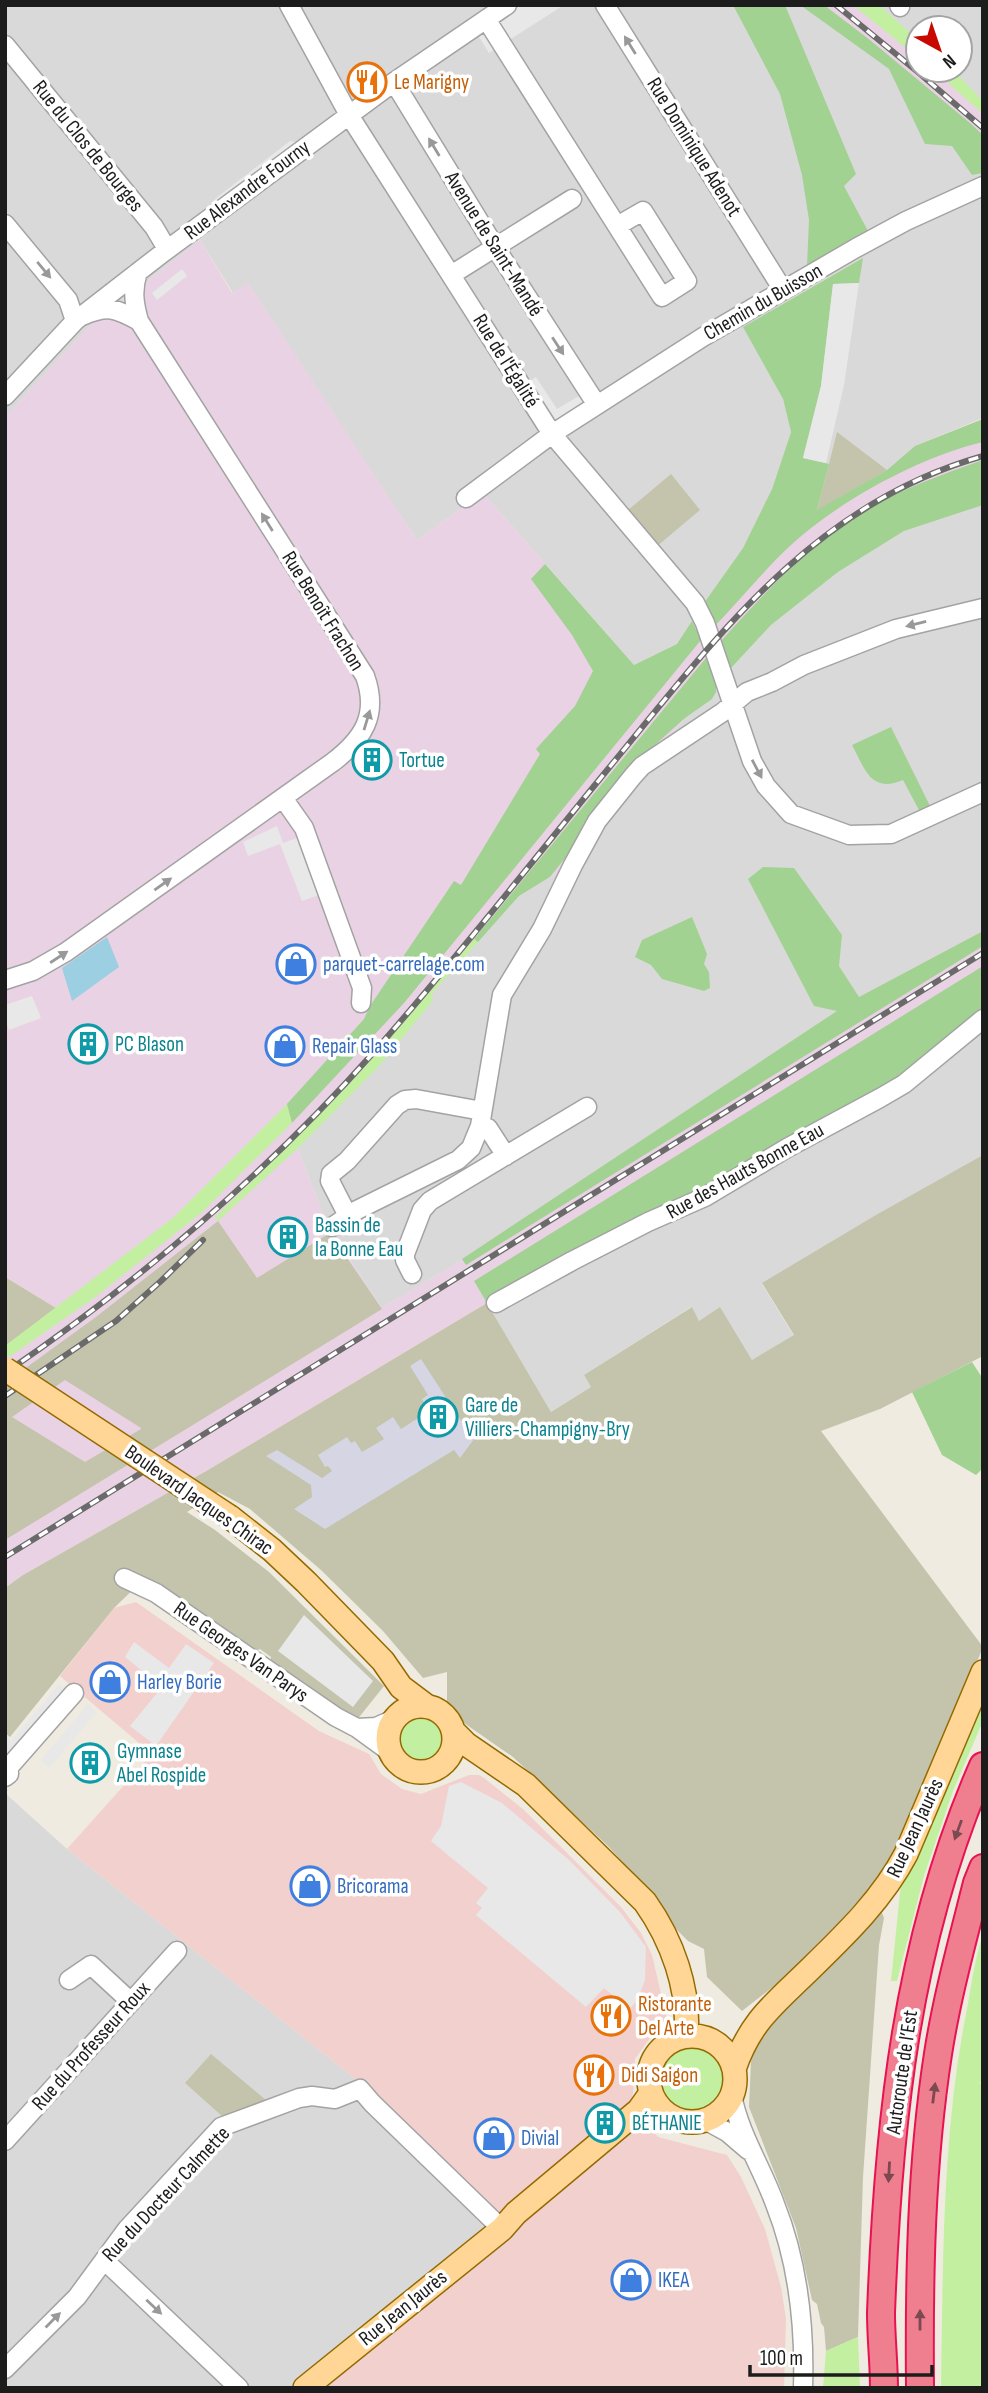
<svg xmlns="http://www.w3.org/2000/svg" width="988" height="2393" font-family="'Sofia Sans Condensed',sans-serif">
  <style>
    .residential { fill: #dad9d9 }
    .commercial { fill: #f2d0cd }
    .industrial { fill: #e9d2e3 }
    .construction { fill: #c3c4ab; fill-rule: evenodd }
    .grass { fill: #c3efa0 }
    .forest { fill: #a1d291 }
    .parking { fill: #e8e8e8 }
    .plaza { fill: #d5d5e4 }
    .water { fill: #9ccfe1 }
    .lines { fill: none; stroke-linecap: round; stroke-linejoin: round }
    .minor-casing { stroke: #a3a3a3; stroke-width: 21 }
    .major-casing { stroke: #946a00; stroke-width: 26 }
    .highway-casing { stroke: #e81252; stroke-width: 30 }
    .minor { stroke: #fff; stroke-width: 18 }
    .major { stroke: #ffd695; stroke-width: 23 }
    .highway { stroke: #ef7f8f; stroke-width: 26 }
    .rail-casing { stroke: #6a6a6a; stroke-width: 6 }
    .rail { stroke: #fff; stroke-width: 3.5; stroke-dasharray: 10; stroke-linecap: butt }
    .major-bridge-casing { stroke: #946a00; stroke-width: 26; stroke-linecap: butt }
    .major-bridge { stroke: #ffd695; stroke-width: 23 }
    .oneway { fill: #999 }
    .oneway2 { fill: #7b4950 }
    .labels { text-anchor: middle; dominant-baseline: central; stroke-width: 7; stroke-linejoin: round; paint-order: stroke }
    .food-label { font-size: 21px; fill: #c56008; stroke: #fff; text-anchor: start }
    .street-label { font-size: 21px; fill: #1c1c1c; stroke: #fff }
    .culture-label { font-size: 21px; fill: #0d838f; stroke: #fff; text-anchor: start }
    .shop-label { font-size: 21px; fill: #366cbe; stroke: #fff; text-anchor: start }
  </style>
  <rect width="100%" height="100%" fill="#efebe0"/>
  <!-- residential -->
  <path class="residential" d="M5,5H800L889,69L983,153V418L915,446L887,470L817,511L803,458L830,277L744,327L783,399L791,432L772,489L743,548L677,644L634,665L483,493L417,540L248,284L233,293L200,240L90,326L5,417Z
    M879,5H983V101L952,70H960V28H918V40Z
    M983,505V931L859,997L449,1268L382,1308L328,1227L296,1144L519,896L571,865L615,804L697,703L771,625L838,572L904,531Z
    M983,1017V1155L762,1284L794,1336L752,1360L720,1308L699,1321L691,1307L584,1375L591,1387L551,1412L487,1303L698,1200Z
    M5,1793L67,1849L368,2089L518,2235L325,2388H5Z"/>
  <!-- commercial -->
  <path class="commercial" d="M136,1602L319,1731L369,1754L381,1774L402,1789L421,1794L469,1775H479L484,1778L523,1809L621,1907L641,1933L652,1955L668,2024L650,2038L635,2059L633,2093L630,2105L658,2137L727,2155L741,2177L765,2229L781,2287L786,2319L784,2388H325L517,2234L368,2089L67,1849L152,1754L60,1676L114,1608Z"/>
  <!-- industrial -->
  <path class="industrial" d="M800,5H879L918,40V70H952L983,101V153L889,69Z
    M200,240L232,293L248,283L417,540L483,493L634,665L677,644L743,548L772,489L817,511L887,470L915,446L983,419V505L904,531L838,572L771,625L697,703L615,804L571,865L519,896L296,1144L328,1227L382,1308L449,1268L859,997L983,931V1017L698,1200L487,1303L208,1470L23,1575L5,1588V1346L56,1308L5,1277V417L90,326Z"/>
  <!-- construction -->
  <path class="construction" d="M837,432L887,470L817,511L829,464Z
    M671,474L700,510L656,547L627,511Z
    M983,1155V1356L880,1409L821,1431L983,1647L925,1787L887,1868L830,1933L783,1979L742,2011L707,1977L704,1949L688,1941L672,1925L653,1896L609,1847L513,1757L464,1723L447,1702V1672L423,1678L383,1631L321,1570L250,1509L218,1492L187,1512L215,1530L269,1572L384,1686L356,1721L270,1664L271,1657L260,1649L253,1652L144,1579L114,1608L10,1737L5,1733V1588L23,1575L208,1470L487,1303L551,1412L591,1387L584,1375L692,1307L699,1321L720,1307L752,1360L794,1335L762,1283L876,1215Z
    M218,1221L257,1278L330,1233L382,1309L5,1540V1383L96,1317ZM65,1380L141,1428V1429L85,1462L12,1417Z
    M5,1277L56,1308L5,1346Z
    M881,1910L884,1918L879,1945L863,2177L858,2337L826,2351L824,2327L821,2323L817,2304L812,2300L796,2228L749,2107L751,2062L758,2038Z
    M211,2054L267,2101L222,2116L185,2083Z"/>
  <!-- grass -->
  <path class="grass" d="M853,5H879L917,39L912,53Z
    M957,74L983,101V114L948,83Z
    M474,939L478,942L433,992L431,1003L379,1066L298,1148L218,1221L215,1217C307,1129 393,1037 474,939Z
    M287,1104L292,1123L201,1213L94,1298L9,1357L5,1355V1346L173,1218Z
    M983,1695V1721L953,1791L924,1876L897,1981H891L901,1883Z
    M397 1740a25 25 0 1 1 50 0a25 25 0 1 1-50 0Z
    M983,1935V2073L980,2084L983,2085V2388H941C943,2264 942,2136 966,2014C971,1988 974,1961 983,1935Z
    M656 2081a36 36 0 1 1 72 0a36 36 0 1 1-72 0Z
    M858,2337L860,2388H823L826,2351Z"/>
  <!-- forest -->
  <path class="forest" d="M733,5H785L856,174L844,186L868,231L807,266L809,220L802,175L780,94Z
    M800,5H824L870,40L970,123L983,135V173L972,175L952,146L925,144L889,69Z
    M863,258L859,283L833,284L821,386L803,458L829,464L817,510L887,470L915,446L983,419V442C919,457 839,501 791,545C764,570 740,600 714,627L702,606L743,548L772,489L791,432L783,399L743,327Z
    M983,460V505L904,531L838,572L771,625L731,668L721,641C754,605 786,569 824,539C870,501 928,479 983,460Z
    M545,564L634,665L677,644L692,621L701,640L404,1003L292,1123L287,1104L364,1019L370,1006L454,881L461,885L540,754L536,749L575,706L593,671L572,635L531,579Z
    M706,658L716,683V692L712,699L685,718L656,744L550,877L519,896L478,942L474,939Z
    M891,727L931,808L920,812L903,780C871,794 865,769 852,745Z
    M763,867L794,868L842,935L839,966L859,997L983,931V946L466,1265L462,1259L837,1011L814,1006L748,879Z
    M692,917L707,954L704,964L709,972L710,988L704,991L662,979L651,965L635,957L642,940Z
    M983,966V1017L908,1082L698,1200L487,1303L474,1281Z
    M972,1362L983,1379V1468L976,1475L942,1455L912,1392Z"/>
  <!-- parking -->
  <path class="parking" d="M516,5H564L489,53L479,37L497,26L494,21Z
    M290,141L303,143L211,207L216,198Z
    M182,269L187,276L157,300L152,293Z
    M859,283L844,385L826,463L803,458L821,386L833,284Z
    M536,377L557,409L579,396L584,403L557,420H553L528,382Z
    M277,826L283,843L297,838L319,895L302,901L280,844L248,856L243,842Z
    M32,996L41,1018L9,1030L5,1019V1005Z
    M304,1615L373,1681L353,1707L278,1651Z
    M134,1642L169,1668L186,1644L214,1663L156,1746L130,1726L162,1687L125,1657Z
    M59,1684L68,1692L12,1757L5,1752V1736L11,1741Z
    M88,1704L97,1712L49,1768L41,1760Z
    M461,1782L502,1803L569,1860L620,1912L646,1947L645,1980L637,2001L629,2009L604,1988L586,2007L476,1915L482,1908L476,1903L488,1888L431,1841L441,1826L449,1786Z"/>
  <!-- plaza -->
  <path class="plaza" d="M421,1359L465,1427L477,1435L460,1458L454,1450L325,1529L294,1509L312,1497L311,1485L266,1456L277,1450L322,1478L332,1471L328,1466L325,1467L318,1455L347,1437L351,1443L355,1441L362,1452L384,1439L376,1428L393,1417L401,1429L429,1411L422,1399L428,1395L410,1366Z"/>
  <!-- water -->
  <path class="water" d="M107,937L119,967L72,1001L62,968Z"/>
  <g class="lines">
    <!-- minor casing -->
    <g class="minor-casing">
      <path id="minor" d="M289,5L349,115L552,434L695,603L705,623L752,761L766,786L791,814L849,835L891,834L983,792
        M605,5L783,290
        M899,5L900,7
        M486,19L617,226
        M5,45L154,227L167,249
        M394,82L495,247L597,405
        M643,211L687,281L662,297L617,226Z
        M5,224L68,300L75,321
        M138,272C132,290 134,303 139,321
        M451,275L572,199
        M5,396L75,321L164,252L394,82L507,5
        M466,498L552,434L703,337L856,248L906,221L983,186
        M283,798L304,828L362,988L361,1003
        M5,980L33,971L66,952L333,762C363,739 379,715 365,676L139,321C115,308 108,305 82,316
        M480,1126L488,1128L506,1156
        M348,1216L330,1181L331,1174L347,1161L397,1105L405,1100L416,1099L482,1111
        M332,1227L357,1210L458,1160L471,1148L480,1126L502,995L542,929L573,865L597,821L633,776L642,766L723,712L747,692L772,682L804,665L896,629L983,608
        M412,1274L405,1260V1254L422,1210L430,1201L587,1107
        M496,1303L572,1261L648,1222L705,1197L787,1148L880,1098L904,1084L983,1019
        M124,1578L156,1593L336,1717L357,1728L390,1752
        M357,1728L376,1727L394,1719
        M5,1777L9,1774V1767L74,1693
        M69,1980L91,1965L131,2002
        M732,2095C739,2133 762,2168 775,2204C798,2262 805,2325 803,2388
        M705,2120L727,2132L748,2150
        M5,2141L177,1951
        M104,2260L239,2388
        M5,2369L77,2297L127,2229L221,2127L299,2098L312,2096L335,2099L360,2089L372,2103L502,2229"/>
    </g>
    <!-- major casing -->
    <g class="major-casing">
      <path id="major" d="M230,1517L272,1550L306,1582L383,1661L401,1687L425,1705
        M388 1739a33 33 0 1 1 66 0a33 33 0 1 1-66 0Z
        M455,1733L466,1744L526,1785L645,1902C672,1940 690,1989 686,2036
        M649 2079a43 43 0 1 1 86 0a43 43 0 1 1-86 0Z
        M734,2069C750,2022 773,2005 807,1972C844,1936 882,1900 906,1854L983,1672
        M305,2388L502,2229L516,2213L639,2110L651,2093"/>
    </g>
    <!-- highway casing -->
    <g class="highway-casing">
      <path id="highway" d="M884,2388C884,2363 881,2338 881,2313C888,2125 906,1941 983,1766
        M920,2388C919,2276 921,2164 938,2054C947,1996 963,1939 977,1883L983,1868"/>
    </g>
    <!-- minor -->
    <use href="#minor" class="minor"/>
    <!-- major -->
    <use href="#major" class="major"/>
    <!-- highway -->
    <use href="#highway" class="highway"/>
    <!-- rail casing -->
    <g class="rail-casing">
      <path id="rail" d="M836,5L919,73L983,128
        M5,1373C141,1280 265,1175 374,1052C455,960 531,863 608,769C716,638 812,504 983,456
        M5,1396L116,1321L161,1281L203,1240
        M5,1557L983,953"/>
    </g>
    <!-- rail -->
    <use href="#rail" class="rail"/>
    <!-- major-bridge casing -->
    <g class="major-bridge-casing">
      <path id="major-bridge" d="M5,1369L230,1517"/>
    </g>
    <!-- major-bridge -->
    <use href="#major-bridge" class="major-bridge"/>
  </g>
  <!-- one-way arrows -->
  <defs><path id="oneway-solid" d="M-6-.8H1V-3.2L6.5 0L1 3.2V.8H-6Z" transform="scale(1.75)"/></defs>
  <g class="oneway">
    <use href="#oneway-solid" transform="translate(630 45) rotate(-122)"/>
    <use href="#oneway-solid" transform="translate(434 147) rotate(-121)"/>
    <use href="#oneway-solid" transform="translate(44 270) rotate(50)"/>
    <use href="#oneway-solid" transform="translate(558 346) rotate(57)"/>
    <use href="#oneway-solid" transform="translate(267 522) rotate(-122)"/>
    <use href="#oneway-solid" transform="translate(916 624) rotate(166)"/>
    <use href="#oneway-solid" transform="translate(367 720) rotate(-73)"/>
    <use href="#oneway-solid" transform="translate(757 769) rotate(62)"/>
    <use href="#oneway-solid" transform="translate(163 884) rotate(-35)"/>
    <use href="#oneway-solid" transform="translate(59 957) rotate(-33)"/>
    <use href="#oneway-solid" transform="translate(154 2307) rotate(43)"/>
    <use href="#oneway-solid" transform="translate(53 2320) rotate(-45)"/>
  </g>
  <g class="oneway2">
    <use href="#oneway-solid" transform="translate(958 1830) rotate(110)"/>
    <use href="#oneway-solid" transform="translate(934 2093) rotate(-83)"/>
    <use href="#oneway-solid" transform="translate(889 2172) rotate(93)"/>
    <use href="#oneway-solid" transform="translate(920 2320) rotate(-90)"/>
  </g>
  <!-- icons -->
  <defs>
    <g id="restaurant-ring" transform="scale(2.0125)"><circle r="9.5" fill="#fff" stroke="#e8710a" stroke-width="1.5"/><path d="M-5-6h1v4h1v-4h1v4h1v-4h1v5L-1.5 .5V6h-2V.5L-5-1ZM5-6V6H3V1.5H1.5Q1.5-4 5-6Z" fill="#e8710a"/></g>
    <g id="building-ring" transform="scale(2.0125)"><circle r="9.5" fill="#fff" stroke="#0f9aa8" stroke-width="1.5"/><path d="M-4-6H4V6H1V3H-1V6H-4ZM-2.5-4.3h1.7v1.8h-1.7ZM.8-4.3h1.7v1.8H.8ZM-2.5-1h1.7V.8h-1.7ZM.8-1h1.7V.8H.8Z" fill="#0f9aa8"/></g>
    <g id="shop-ring" transform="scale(2.0125)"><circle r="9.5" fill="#fff" stroke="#3f7fe0" stroke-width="1.5"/><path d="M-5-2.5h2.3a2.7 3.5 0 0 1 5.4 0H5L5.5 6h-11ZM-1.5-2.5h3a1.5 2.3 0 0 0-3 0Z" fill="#3f7fe0"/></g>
  </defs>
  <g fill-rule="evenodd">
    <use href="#restaurant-ring" x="367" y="82"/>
    <use href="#building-ring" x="372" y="760"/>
    <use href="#shop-ring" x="296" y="964"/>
    <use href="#building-ring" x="88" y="1044"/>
    <use href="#shop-ring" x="285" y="1046"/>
    <use href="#building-ring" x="288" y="1237"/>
    <use href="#building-ring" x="438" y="1417"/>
    <use href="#shop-ring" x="110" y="1682"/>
    <use href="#building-ring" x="90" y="1763"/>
    <use href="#shop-ring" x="310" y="1886"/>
    <use href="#restaurant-ring" x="611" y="2016"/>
    <use href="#restaurant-ring" x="594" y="2075"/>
    <use href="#building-ring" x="605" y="2123"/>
    <use href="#shop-ring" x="494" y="2138"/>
    <use href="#shop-ring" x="631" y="2280"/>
  </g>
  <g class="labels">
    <!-- food labels -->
    <g class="food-label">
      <text x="394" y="82">Le Marigny</text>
      <text x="638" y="2004">Ristorante<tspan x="638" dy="24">Del Arte</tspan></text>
      <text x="621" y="2075">Didi Saigon</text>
    </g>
    <!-- street labels -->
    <g class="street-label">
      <text transform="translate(88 146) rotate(51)">Rue du Clos de Bourges</text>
      <text transform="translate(694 147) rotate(58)">Rue Dominique Adenot</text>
      <text transform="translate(247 190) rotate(-37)">Rue Alexandre Fourny</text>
      <text transform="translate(494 244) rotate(58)">Avenue de Saint-Mandé</text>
      <text transform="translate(763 302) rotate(-30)">Chemin du Buisson</text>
      <text transform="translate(506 361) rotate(58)">Rue de l'Égalité</text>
      <text transform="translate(323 611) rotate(58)">Rue Benoît Frachon</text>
      <text transform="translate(745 1171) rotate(-29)">Rue des Hauts Bonne Eau</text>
      <text transform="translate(199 1500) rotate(35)">Boulevard Jacques Chirac</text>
      <text transform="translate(241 1652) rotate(35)">Rue Georges Van Parys</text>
      <text transform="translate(915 1828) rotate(-65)">Rue Jean Jaurès</text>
      <text transform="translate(91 2046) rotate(-48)">Rue du Professeur Roux</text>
      <text transform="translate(902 2072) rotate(-82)">Autoroute de l’Est</text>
      <text transform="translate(166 2194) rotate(-47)">Rue du Docteur Calmette</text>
      <text transform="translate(403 2308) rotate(-39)">Rue Jean Jaurès</text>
    </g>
    <!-- culture labels -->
    <g class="culture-label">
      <text x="399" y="760">Tortue</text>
      <text x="115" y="1044">PC Blason</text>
      <text x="315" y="1225">Bassin de<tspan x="315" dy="24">la Bonne Eau</tspan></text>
      <text x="465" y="1405">Gare de<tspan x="465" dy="24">Villiers-Champigny-Bry</tspan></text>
      <text x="117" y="1751">Gymnase<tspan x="117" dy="24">Abel Rospide</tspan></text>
      <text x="632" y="2123">BÉTHANIE</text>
    </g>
    <!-- shop labels -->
    <g class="shop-label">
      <text x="323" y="964">parquet-carrelage.com</text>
      <text x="312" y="1046">Repair Glass</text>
      <text x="137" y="1682">Harley Borie</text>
      <text x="337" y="1886">Bricorama</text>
      <text x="521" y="2138">Divial</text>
      <text x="658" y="2280">IKEA</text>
    </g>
  </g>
  <!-- border -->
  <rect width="988" height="2393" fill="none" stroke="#1c1c1c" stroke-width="14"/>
  <!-- north arrow -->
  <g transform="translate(939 49) rotate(140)"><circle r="33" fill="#ffffff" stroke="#a4a4a4" stroke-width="2"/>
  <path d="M0-5L12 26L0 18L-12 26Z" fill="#c80900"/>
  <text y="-10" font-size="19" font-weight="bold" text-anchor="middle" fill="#1c1c1c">N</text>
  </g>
  <!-- scale -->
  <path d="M750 2365v10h182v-10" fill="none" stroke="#1c1c1c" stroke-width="3.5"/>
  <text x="760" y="2365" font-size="21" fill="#1c1c1c" stroke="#ffffff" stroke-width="5" paint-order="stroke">100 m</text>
</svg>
